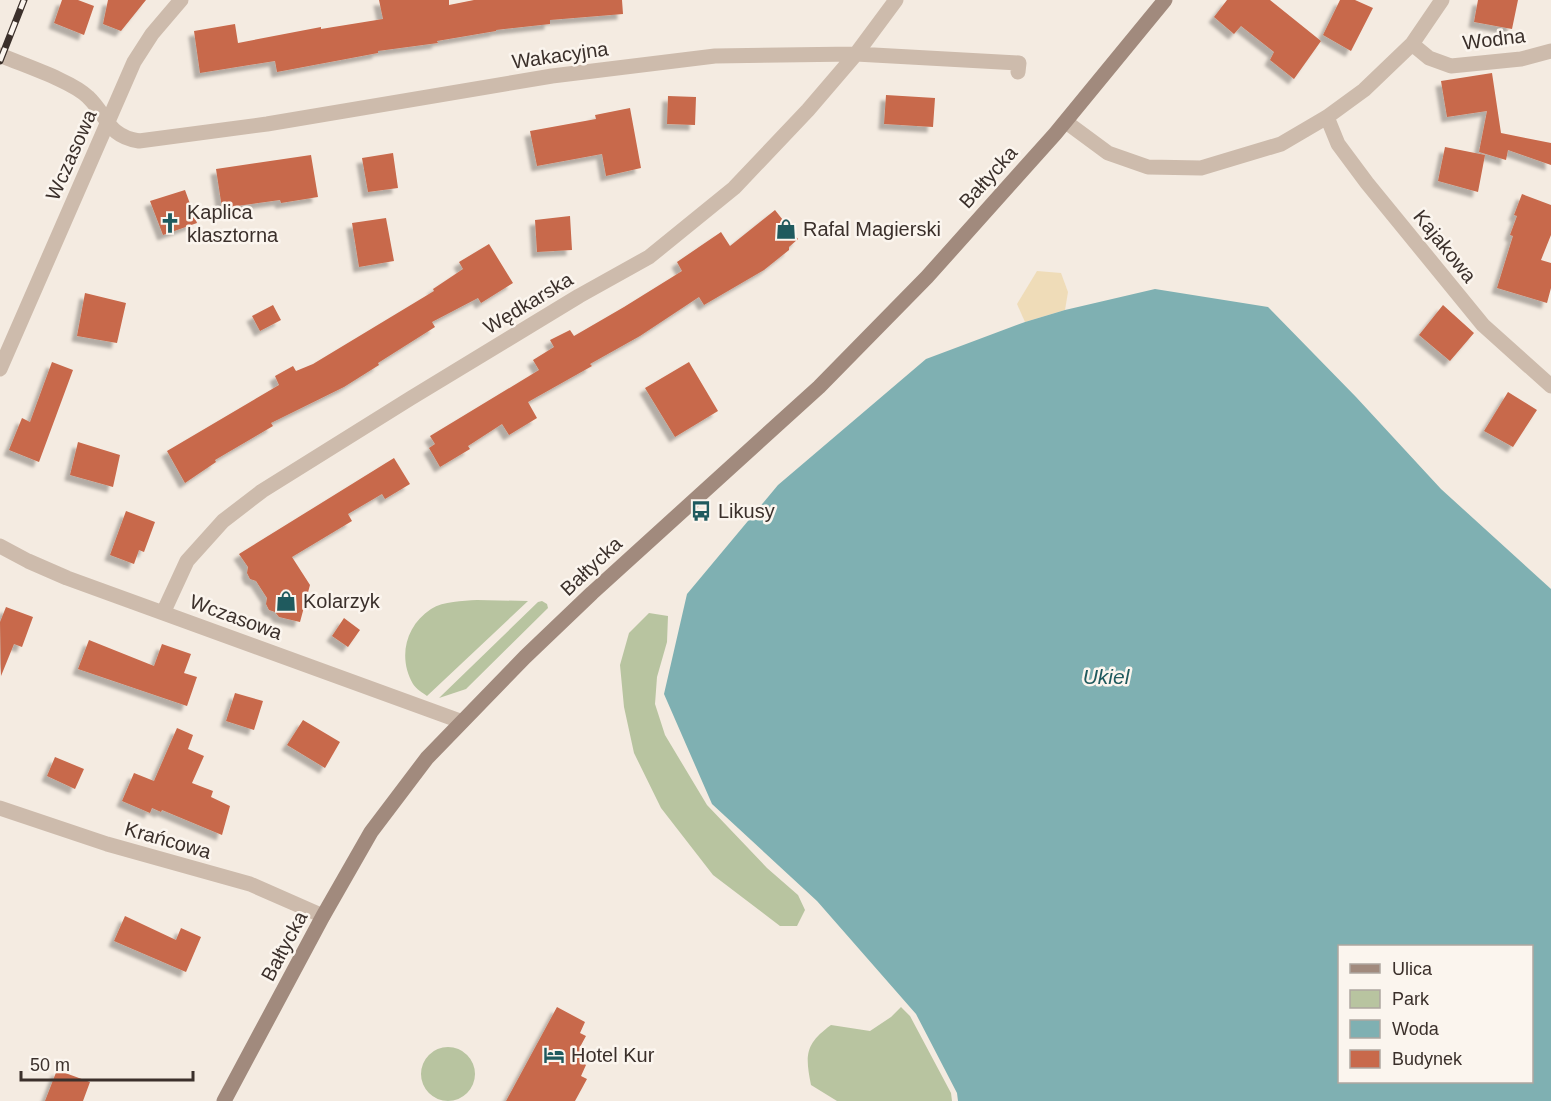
<svg xmlns="http://www.w3.org/2000/svg" width="1551" height="1101" font-family="Arial,sans-serif">
  <style>
    .green { fill: #b8c4a0 }
    .sand { fill: #efdcb8 }
    .water { fill: #7fb0b2; fill-rule: evenodd }
    .building { fill: #c8694b; filter: url(#shadow) }
    .lines { fill: none; stroke-linecap: round; stroke-linejoin: round }
    .street { stroke: #cdbbac; stroke-width: 15 }
    .secondary { stroke: #a18a7d; stroke-width: 15 }
    .rail-casing { stroke: #3b302b; stroke-width: 7 }
    .rail { stroke: #fbf5ee; stroke-width: 4.5; stroke-dasharray: 14; stroke-linecap: butt }
    .labels { text-anchor: middle; dominant-baseline: central; stroke-width: 5; stroke-linejoin: round; paint-order: stroke }
    .street-label { font-size: 20px; fill: #3b302b; stroke: #fbf5ee }
    .poi-label { font-size: 20px; fill: #3b302b; stroke: #fbf5ee; text-anchor: start }
    .water-label { font-size: 21px; font-style: italic; fill: #1f5a5e; stroke: #fbf5ee }
  </style>
  <defs>
    <filter id="shadow"><feDropShadow dx="-5.5" dy="5.5" stdDeviation="1.5" flood-color="#0004"/></filter>
  </defs>
  <rect width="100%" height="100%" fill="#f4ebe1"/>
  <!-- green -->
  <path class="green" d="M477,600L528,601L427,696C423,693 416,689 413,684C398,658 405,626 431,609C444,601 462,601 477,600Z
    M542,601L547,604L548,608L466,689L439,698L538,602Z
    M649,613L668,616L667,642L657,677L655,704L665,735L707,805L767,868L798,895L805,910L797,926H780L713,875L661,808L634,753L624,707L620,665L629,633Z
    M901,1007L910,1016L951,1093L952,1101H837L811,1085C805,1055 805,1044 831,1025L870,1031L891,1017Z
    M421 1074a27 27 0 1 1 54 0a27 27 0 1 1-54 0Z"/>
  <!-- sand -->
  <path class="sand" d="M1037,271L1061,273L1068,292L1065,310L1025,322L1017,304Z"/>
  <!-- water -->
  <path class="water" d="M1155,289L1268,307L1356,397L1441,489L1551,589V1101H958L957,1093L916,1014L817,901L712,804L664,694L687,594L778,485L926,359L1025,322L1065,310ZM1340,946H1532V1082H1340Z"/>
  <!-- building -->
  <path class="building" d="M62,0H78L94,6L84,35L54,23Z
    M108,0H146L121,31L103,24Z
    M379,0H449V5L474,0H622L623,14L550,20V24L496,30V31L437,41L438,43L378,51V53L277,72L275,61L200,73L194,31L235,24L238,43L321,27V29L383,19Z
    M1227,0H1270L1321,41L1294,79L1270,60L1274,52L1241,26L1234,34L1214,17Z
    M1340,0H1355L1373,8L1351,51L1323,35Z
    M1478,0H1518L1512,29L1474,22Z
    M1492,73L1501,133L1551,143V165L1508,150L1506,160L1479,152L1487,111L1447,117L1441,81Z
    M886,95L935,98L933,127L884,124Z
    M668,96L696,97L695,125L667,124Z
    M630,108L641,168L606,176L602,154L537,166L530,131L596,119L595,115Z
    M1445,147L1485,155L1478,192L1438,181Z
    M393,153L398,188L368,192L362,158Z
    M311,155L318,197L281,203L280,200L222,208L216,169Z
    M185,190L197,223L163,235L150,201Z
    M1522,194L1551,205V235L1541,260L1551,263V288L1547,303L1497,288L1513,236L1510,235L1517,216L1514,215Z
    M775,210L798,239L789,247V250L764,270L704,305L699,297L640,336L590,364L592,366L528,402L537,418L509,435L502,424L468,446L470,449L440,467L429,448L435,444L430,436L539,370L533,360L554,347L550,340L570,330L574,336L624,307L682,271L677,262L721,232L730,246Z
    M570,216L572,250L537,252L535,220Z
    M386,218L394,261L359,267L352,223Z
    M489,244L513,283L481,303L478,298L432,322L435,327L378,363L379,365L344,387L271,423L273,426L215,460L216,462L185,483L167,451L279,385L275,376L293,366L296,371L313,364L434,291L433,289L463,269L459,262Z
    M85,293L126,303L117,343L77,336Z
    M273,305L281,320L260,331L252,316Z
    M1443,305L1474,333L1450,361L1419,335Z
    M52,362L73,370L39,462L9,450L22,418L30,422Z
    M689,362L718,411L675,437L645,388Z
    M1508,392L1537,410L1513,447L1484,431Z
    M78,442L120,455L113,487L70,475Z
    M394,458L410,484L385,499L382,494L348,514L352,521L292,557L310,585L300,622L279,617L275,612L269,610L266,604L267,598L256,581L250,579L247,573L248,567L239,554Z
    M126,511L155,522L144,552L139,550L134,564L110,555Z
    M6,607L33,617L22,647L14,644L1,676L0,622Z
    M344,618L360,630L348,647L332,636Z
    M89,640L154,666L162,644L191,654L184,673L197,677L187,706L78,669Z
    M235,693L263,701L254,730L226,721Z
    M303,720L340,742L325,768L287,745Z
    M177,728L193,735L188,749L204,756L192,783L213,791L211,797L230,806L222,835L162,810L161,812L152,808L150,813L122,801L134,773L154,781Z
    M55,757L84,769L75,789L47,776Z
    M125,916L176,940L181,928L201,937L186,972L114,941Z
    M557,1007L585,1022L580,1033L586,1036L580,1047L586,1051L580,1061L586,1065L581,1076L587,1079L575,1101H506Z
    M57,1070L90,1082L83,1101H45Z"/>
  <g class="lines">
    <!-- street -->
    <path class="street" d="M1412,44L1429,58L1451,66L1521,59L1551,51
      M0,55C23,65 72,81 88,97C108,116 107,136 139,141L267,124L552,76L715,56L856,54L1019,63L1018,72
      M1327,117L1338,144L1367,183L1483,325L1551,386
      M1066,122L1108,153L1148,167L1201,168L1281,144L1327,117L1364,90L1412,44L1442,0
      M0,369L134,62L152,34L181,0
      M0,546L28,561L67,578L460,721
      M163,613L187,561L223,521L262,491L411,398L579,296L649,257L734,188L808,110L856,54L896,0
      M0,808L107,844L250,884L323,916"/>
    <!-- secondary -->
    <path class="secondary" d="M224,1101L323,916L371,832L427,758L525,657L592,593L819,387L927,277L1055,134L1165,0"/>
    <!-- rail casing -->
    <g class="rail-casing">
      <path id="rail" d="M0,61L24,0"/>
    </g>
    <!-- rail -->
    <use href="#rail" class="rail"/>
  </g>
  <!-- icons -->
  <defs>
    <g id="church-bare" transform="scale(1.62)"><path d="M-1.2-6h2.4v3.5h3.3v2.4h-3.3V6h-2.4V-.1h-3.3v-2.4h3.3Z" fill="#1f5a5e" stroke="#fbf5ee" stroke-width="2.5" paint-order="stroke"/></g>
    <g id="shop-bare" transform="scale(1.62)"><path d="M-5-2.5h2.3a2.7 3.5 0 0 1 5.4 0H5L5.5 6h-11ZM-1.5-2.5h3a1.5 2.3 0 0 0-3 0Z" fill="#1f5a5e" stroke="#fbf5ee" stroke-width="2.5" paint-order="stroke"/></g>
    <g id="bus-bare" transform="scale(1.62)"><path d="M-5-6H5V4H4V6H2V4H-2V6H-4V4H-5ZM-3.5-4V0h7V-4ZM-3.5 1.2v1.5H-2V1.2ZM2 1.2v1.5H3.5V1.2Z" fill="#1f5a5e" stroke="#fbf5ee" stroke-width="2.5" paint-order="stroke"/></g>
    <g id="hotel-bare" transform="scale(1.62)"><path d="M-6-4.5h1.5V1H6V5H4.5V3h-9V5H-6ZM-4 0a1.8 1.8 0 1 1 3.6 0ZM.5 0V-2.5h3Q6-2.5 6 0Z" fill="#1f5a5e" stroke="#fbf5ee" stroke-width="2.5" paint-order="stroke"/></g>
  </defs>
  <g fill-rule="evenodd">
    <use href="#church-bare" x="170" y="223"/>
    <use href="#shop-bare" x="786" y="229"/>
    <use href="#bus-bare" x="701" y="511"/>
    <use href="#shop-bare" x="286" y="601"/>
    <use href="#hotel-bare" x="554" y="1055"/>
  </g>
  <g class="labels">
    <!-- street labels -->
    <g class="street-label">
      <text transform="translate(1494 39) rotate(-7)">Wodna</text>
      <text transform="translate(560 55) rotate(-8)">Wakacyjna</text>
      <text transform="translate(71 155) rotate(-66)">Wczasowa</text>
      <text transform="translate(988 177) rotate(-48)">Bałtycka</text>
      <text transform="translate(1445 246) rotate(51)">Kajakowa</text>
      <text transform="translate(528 303) rotate(-31)">Wędkarska</text>
      <text transform="translate(591 566) rotate(-43)">Bałtycka</text>
      <text transform="translate(236 617) rotate(20)">Wczasowa</text>
      <text transform="translate(168 840) rotate(16)">Krańcowa</text>
      <text transform="translate(284 946) rotate(-62)">Bałtycka</text>
    </g>
    <!-- poi labels -->
    <g class="poi-label">
      <text x="187" y="212">Kaplica<tspan x="187" dy="23">klasztorna</tspan></text>
      <text x="803" y="229">Rafal Magierski</text>
      <text x="718" y="511">Likusy</text>
      <text x="303" y="601">Kolarzyk</text>
      <text x="571" y="1055">Hotel Kur</text>
    </g>
    <!-- water labels -->
    <g class="water-label">
      <text x="1106" y="676">Ukiel</text>
    </g>
  </g>
  <!-- legend -->
  <rect x="1338" y="945" width="195" height="138" fill="#fbf5ee" stroke="#aea6a0" stroke-width="1.5"/>
  <rect x="1350" y="964" width="30" height="9" fill="#a18a7d" stroke="#aea6a0" stroke-width="1.5"/>
  <text x="1392" y="975" font-size="18" fill="#3b302b">Ulica</text>
  <rect x="1350" y="990" width="30" height="18" fill="#b8c4a0" stroke="#aea6a0" stroke-width="1.5"/>
  <text x="1392" y="1005" font-size="18" fill="#3b302b">Park</text>
  <rect x="1350" y="1020" width="30" height="18" fill="#7fb0b2" stroke="#aea6a0" stroke-width="1.5"/>
  <text x="1392" y="1035" font-size="18" fill="#3b302b">Woda</text>
  <rect x="1350" y="1050" width="30" height="18" fill="#c8694b" stroke="#aea6a0" stroke-width="1.5"/>
  <text x="1392" y="1065" font-size="18" fill="#3b302b">Budynek</text>
  <!-- scale -->
  <path d="M21 1071v9h172v-9" fill="none" stroke="#3b302b" stroke-width="3"/>
  <text x="30" y="1071" font-size="18" fill="#3b302b" stroke="#fbf5ee" stroke-width="4.5" paint-order="stroke">50 m</text>
</svg>
